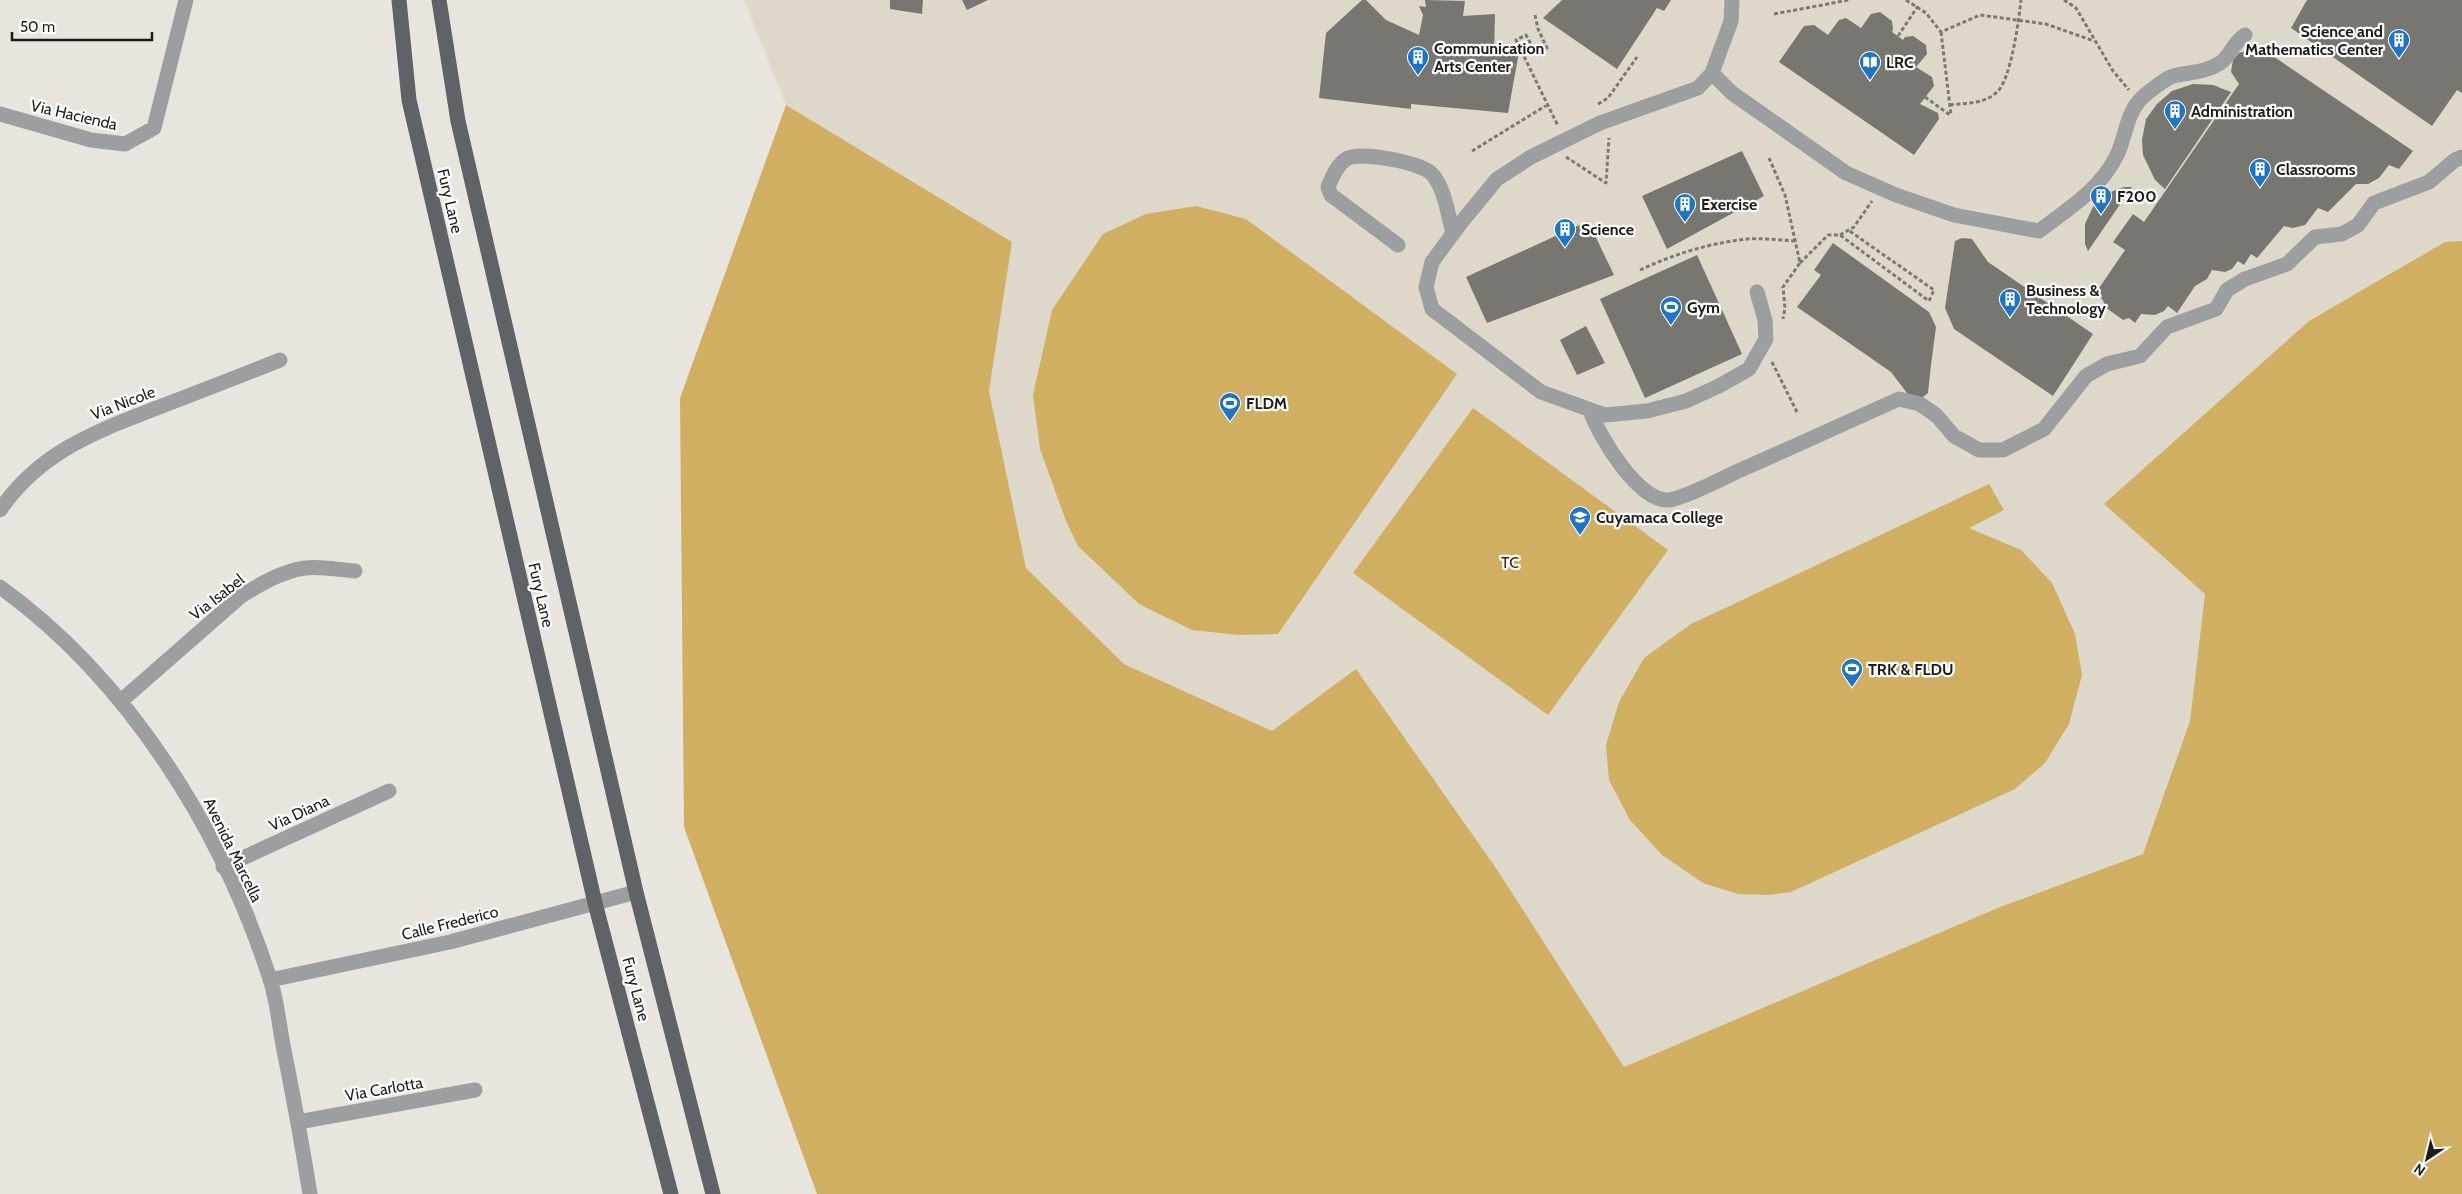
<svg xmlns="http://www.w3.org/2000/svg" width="2462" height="1194" font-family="Cabin,sans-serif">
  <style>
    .built { fill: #ded8cb }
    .green { fill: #d0ae62 }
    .building { fill: #787670 }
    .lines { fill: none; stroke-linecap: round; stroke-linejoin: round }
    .path { stroke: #7b7975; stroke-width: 3; stroke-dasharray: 4 2.5; stroke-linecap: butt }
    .minor { stroke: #9c9ea0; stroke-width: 15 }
    .major { stroke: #5f6266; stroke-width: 15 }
    .labels { text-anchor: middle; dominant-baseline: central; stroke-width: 4.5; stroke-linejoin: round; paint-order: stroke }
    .poi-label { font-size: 16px; font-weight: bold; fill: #1d1c1a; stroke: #fff; text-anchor: start }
    .street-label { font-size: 16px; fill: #1d1c1a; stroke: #fff }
    .park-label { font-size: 16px; fill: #392901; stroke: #fff }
  </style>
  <rect width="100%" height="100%" fill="#e8e5df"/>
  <!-- built -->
  <path class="built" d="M744,0H2462V241L2445,242L2104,504L2205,593L2190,721L2143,854L2000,907L1624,1067L1496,868L1356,670L1272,731L1124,664L1026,568L989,391L1012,242L786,105Z"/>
  <!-- green -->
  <path class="green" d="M786,105L1012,242L989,391L1026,568L1124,664L1272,731L1356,669L1496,868L1624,1067L2000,907L2143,854L2190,721L2205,594L2104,504L2309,321L2445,242L2462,241V1194H817L684,827L680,398Z
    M1196,206L1246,219L1457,374L1278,634L1238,635L1192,630L1139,604L1078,546L1066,521L1040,449L1033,395L1052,310L1103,234L1146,214Z
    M1473,408L1668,550L1548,715L1353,573Z
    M1989,484L2004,510L1969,528L2021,550L2052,583L2075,634L2082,675L2069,724L2045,763L2015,789L1791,892L1768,895L1738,894L1703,883L1662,855L1630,820L1609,780L1606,745L1619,702L1644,658L1691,624Z"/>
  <!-- building -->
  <path class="building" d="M890,0H923L922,14L890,9Z
    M962,0H988L967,10Z
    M1362,0H1366L1386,20L1419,35L1423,15L1419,6L1426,7L1425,0L1465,1L1463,16L1495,14L1494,54L1519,52L1508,113L1411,104V109L1319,98L1326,33Z
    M1562,0H1671L1664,11L1657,8L1617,69L1543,18Z
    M2307,0H2462V93L2457,90L2432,126L2291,28Z
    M1880,12L1892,21L1893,29L1892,32L1903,40L1905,37L1913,36L1926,45L1927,54L1916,67L1932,77L1934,86L1920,104L1938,113L1939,119L1914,155L1779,62L1804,26L1814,25L1828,35L1839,20L1846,18L1861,28L1871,14Z
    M2252,49L2264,50L2413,151L2399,169L2389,165L2379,178L2368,184H2356L2328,212L2318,208L2305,225L2293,228L2284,226L2257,258L2251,254L2244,265L2238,261L2232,269L2225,272L2212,270L2207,279L2195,286L2177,313L2168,306L2164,311L2155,315L2141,314L2135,323L2129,318L2123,320L2105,307L2103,300L2095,294L2125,250L2113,242L2133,214L2144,222L2239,84L2231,72L2233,60L2239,53Z
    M2193,84L2213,85L2231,92L2165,189L2155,180L2143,155L2142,140L2146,119L2157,104L2172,91Z
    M1742,151L1764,196L1667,249L1642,196Z
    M2124,187H2132L2088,251L2085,244V224L2093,207L2108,193Z
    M1588,221L1614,275L1487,323L1466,277Z
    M1962,238L1972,239L1988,262L2093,334L2053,396L1954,329L1945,308L1955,241Z
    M1833,243L1929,312L1936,327L1931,365L1928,393L1919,400L1910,397L1891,372L1797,307L1821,275L1814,270Z
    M1697,255L1742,354L1645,398L1600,299Z
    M1586,326L1605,363L1577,375L1560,340Z"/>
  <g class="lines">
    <!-- path -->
    <path class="path" d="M1906,0L1926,13L1941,32L1980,15L2046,24L2094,41
      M2064,0L2076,8L2113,71L2129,90
      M1774,14L1849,0
      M1535,15L1538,29L1547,48L1536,53L1526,35L1516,40L1558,126
      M1941,32L1951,115
      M1898,36L1918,6
      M1925,97L1950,115
      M1598,104L1608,98L1637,57
      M1950,105C1966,103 1985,104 1997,92C2011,80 2019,19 2021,0
      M1472,151L1547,105
      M1566,157L1606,183L1609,138
      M1769,158L1785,195L1800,263L1783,287L1785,308L1783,319
      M1840,235L1854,227L1872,201
      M1800,263L1828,235H1840L1929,301L1934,290L1848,230
      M1640,270C1674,254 1710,243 1747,239C1762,238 1779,240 1794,241
      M1772,362L1797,412"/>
    <!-- minor -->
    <path class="minor" d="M1732,0L1731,21L1712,73L1698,88L1600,123L1531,157L1497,179L1460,224L1432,262L1426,287L1432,309L1541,392L1605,415L1647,411L1686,401L1719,386L1749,369L1766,339L1765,320L1757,292
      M1712,73L1732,93L1846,173L1896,195L1954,215L2039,231C2067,210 2100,189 2116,157C2125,140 2126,116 2139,101C2144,95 2166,78 2173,76C2189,72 2205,73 2220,63C2229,58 2232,44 2245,35
      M0,114L91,140L125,144L154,128L186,0
      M1398,245L1331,195L1328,187C1332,177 1338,163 1348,158C1363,152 1422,162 1433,175C1445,190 1448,215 1453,233
      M1590,410C1598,435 1639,503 1669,500C1683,498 1722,479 1736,472C1791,448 1845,423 1899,399L1920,404L1937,416L1954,436L1979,450H2003L2044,429L2086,376L2107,364L2140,356L2167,327L2216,309L2227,290L2245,279L2287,264L2315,237L2342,234L2358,225L2374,203L2429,182L2455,160L2462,157
      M0,510C41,450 98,431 162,406C201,391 240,376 280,360
      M0,587C128,679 222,830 270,979C277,1000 279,1024 283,1045C293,1095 302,1144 310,1194
      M121,701L241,596C259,585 282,571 305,568C321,566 339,570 355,571
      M223,867L389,791
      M270,980L450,942L636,892
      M298,1122L475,1090"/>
    <!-- major -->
    <path class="major" d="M399,0L409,100L595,903L671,1194
      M439,0L458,121L636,892L713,1194"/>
  </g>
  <!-- icons -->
  <defs>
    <g id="building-pin" transform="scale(1.125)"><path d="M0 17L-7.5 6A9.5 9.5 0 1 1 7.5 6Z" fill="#1f75c3" stroke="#fff"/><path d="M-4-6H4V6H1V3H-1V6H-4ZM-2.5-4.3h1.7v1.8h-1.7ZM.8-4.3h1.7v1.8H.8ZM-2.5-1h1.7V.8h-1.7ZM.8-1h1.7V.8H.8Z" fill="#fff"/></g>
    <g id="library-pin" transform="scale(1.125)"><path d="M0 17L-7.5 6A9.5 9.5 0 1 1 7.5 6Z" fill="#1f75c3" stroke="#fff"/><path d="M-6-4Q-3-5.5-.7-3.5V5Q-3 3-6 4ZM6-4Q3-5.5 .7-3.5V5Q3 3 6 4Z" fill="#fff"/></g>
    <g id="stadium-pin" transform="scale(1.125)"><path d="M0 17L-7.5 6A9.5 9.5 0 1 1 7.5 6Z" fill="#1f75c3" stroke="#fff"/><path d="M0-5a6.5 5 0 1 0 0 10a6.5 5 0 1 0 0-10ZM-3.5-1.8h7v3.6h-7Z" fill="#fff"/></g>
    <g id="university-pin" transform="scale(1.125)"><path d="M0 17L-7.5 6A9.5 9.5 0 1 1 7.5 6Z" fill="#1f75c3" stroke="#fff"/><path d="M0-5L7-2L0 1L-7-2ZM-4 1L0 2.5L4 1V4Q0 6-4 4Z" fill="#fff"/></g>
  </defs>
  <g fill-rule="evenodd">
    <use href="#building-pin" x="2399" y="40"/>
    <use href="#building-pin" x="1418" y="57"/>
    <use href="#library-pin" x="1870" y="62"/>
    <use href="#building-pin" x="2175" y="111"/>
    <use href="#building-pin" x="2260" y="169"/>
    <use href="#building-pin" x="2101" y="196"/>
    <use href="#building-pin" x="1685" y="204"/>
    <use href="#building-pin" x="1565" y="229"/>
    <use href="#building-pin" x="2010" y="299"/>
    <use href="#stadium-pin" x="1671" y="307"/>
    <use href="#stadium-pin" x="1230" y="403"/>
    <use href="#university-pin" x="1580" y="517"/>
    <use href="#stadium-pin" x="1852" y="669"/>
  </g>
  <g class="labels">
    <!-- poi labels -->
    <g class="poi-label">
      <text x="2383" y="31" text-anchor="end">Science and<tspan x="2383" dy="18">Mathematics Center</tspan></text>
      <text x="1434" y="48">Communication<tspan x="1434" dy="18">Arts Center</tspan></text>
      <text x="1886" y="62">LRC</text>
      <text x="2191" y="111">Administration</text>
      <text x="2276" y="169">Classrooms</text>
      <text x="2117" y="196">F200</text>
      <text x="1701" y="204">Exercise</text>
      <text x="1581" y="229">Science</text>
      <text x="2026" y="290">Business &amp;<tspan x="2026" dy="18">Technology</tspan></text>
      <text x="1687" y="307">Gym</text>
      <text x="1246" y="403">FLDM</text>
      <text x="1596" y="517">Cuyamaca College</text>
      <text x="1868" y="669">TRK &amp; FLDU</text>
    </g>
    <!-- street labels -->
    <g class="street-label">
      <text transform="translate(74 115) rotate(13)">Via Hacienda</text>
      <text transform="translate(450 201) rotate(77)">Fury Lane</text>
      <text transform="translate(123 403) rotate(-21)">Via Nicole</text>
      <text transform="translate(541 595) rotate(77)">Fury Lane</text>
      <text transform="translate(217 597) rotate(-38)">Via Isabel</text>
      <text transform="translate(299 813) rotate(-25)">Via Diana</text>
      <text transform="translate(233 850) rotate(64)">Avenida Marcella</text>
      <text transform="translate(450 923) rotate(-14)">Calle Frederico</text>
      <text transform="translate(636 989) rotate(75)">Fury Lane</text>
      <text transform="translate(384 1089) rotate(-10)">Via Carlotta</text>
    </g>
    <!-- park labels -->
    <g class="park-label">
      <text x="1510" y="562">TC</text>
    </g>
  </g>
  <!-- north arrow -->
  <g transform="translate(2427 1159) rotate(215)" stroke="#ffffff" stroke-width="4" paint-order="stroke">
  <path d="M0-4L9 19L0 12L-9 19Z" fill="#1d1c1a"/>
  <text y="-8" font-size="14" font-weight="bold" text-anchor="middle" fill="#1d1c1a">N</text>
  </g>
  <!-- scale -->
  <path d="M12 32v8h140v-8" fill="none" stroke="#1d1c1a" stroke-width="2.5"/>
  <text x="20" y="32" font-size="15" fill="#1d1c1a" stroke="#ffffff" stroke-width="4" paint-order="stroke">50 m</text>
</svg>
